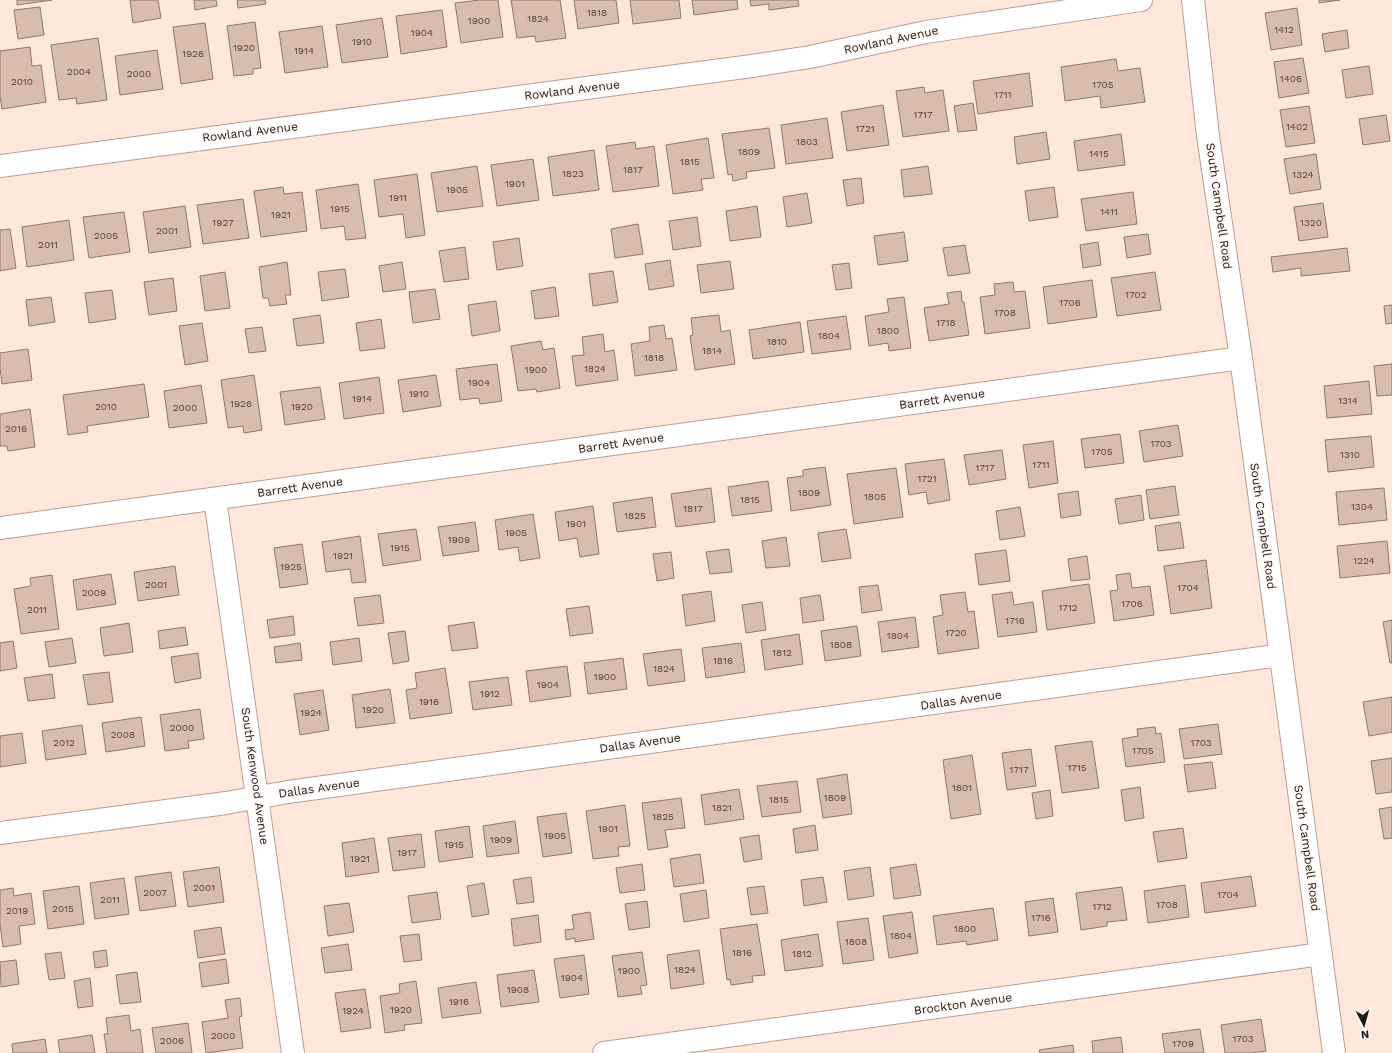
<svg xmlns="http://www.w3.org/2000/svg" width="1392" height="1053" font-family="'Work Sans',sans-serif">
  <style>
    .building { fill: #d8bdaf; stroke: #91776b }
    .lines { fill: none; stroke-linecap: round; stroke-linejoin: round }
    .minor-casing { stroke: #ba9e92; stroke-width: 24 }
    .minor { stroke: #fff; stroke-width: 22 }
    .labels { text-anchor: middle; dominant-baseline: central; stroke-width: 3.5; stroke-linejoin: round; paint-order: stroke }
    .number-label { font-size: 10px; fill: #50413a }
    .street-label { font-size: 12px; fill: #221813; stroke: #fef8f6 }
  </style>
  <rect width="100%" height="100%" fill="#ffe7dc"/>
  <!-- building -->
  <path class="building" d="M17,0H52L17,5Z
    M130,0H158L161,18L133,23Z
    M194,0H216L217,6L195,10Z
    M237,0H265L266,4L238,8Z
    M480,0H498L503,37L461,43L455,3Z
    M511,0H560L566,38L536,42L535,36L517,38Z
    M574,0H616L619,23L578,29Z
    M630,0H679L681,18L633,24Z
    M692,0H737L738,9L694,15Z
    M750,0H798L799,6L769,10V4L751,6Z
    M1319,0H1340L1319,3Z
    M40,7L44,35L18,39L14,10Z
    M1297,8L1302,45L1271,50L1265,13Z
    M442,10L447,47L401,54L396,16Z
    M382,18L388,57L342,63L336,25Z
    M255,22L261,68L253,69V74L234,76L227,26Z
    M205,23L213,79L181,84L173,27Z
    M322,26L328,67L285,73L279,32Z
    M1347,30L1349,48L1325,52L1322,34Z
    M98,38L107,100L77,104L76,98L59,100L51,45Z
    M30,47L32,66L41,65L46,102L2,109L0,96V51Z
    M157,50L163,89L120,95L115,56Z
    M1303,58L1309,93L1279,98L1274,62Z
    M1116,59L1118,71L1140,68L1145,102L1101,108L1100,96L1065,101L1061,67Z
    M1369,66L1373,94L1346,98L1342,70Z
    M1029,73L1033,106L978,114L973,81Z
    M924,87L925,93L943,90L949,131L903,137L896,91Z
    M973,103L977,130L958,132L954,106Z
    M883,105L889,145L847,151L841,112Z
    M1309,106L1315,143L1286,147L1280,110Z
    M1386,115L1390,141L1363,145L1359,119Z
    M827,118L833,158L786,164L781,125Z
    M769,128L775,168L746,172L747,178L733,181L732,174L728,175L722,134Z
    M1046,132L1050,159L1017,164L1014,137Z
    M1121,134L1125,165L1078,171L1074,141Z
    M708,138L714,178L701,179L703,190L673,194L666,145Z
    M635,142L636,149L654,146L659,186L613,192L606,146Z
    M594,150L599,190L553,196L548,157Z
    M1316,154L1321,189L1290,194L1284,159Z
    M533,159L539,200L497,206L491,165Z
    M477,166L483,206L437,212L431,173Z
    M928,166L932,194L904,197L901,170Z
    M417,174L425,235L406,238L403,214L379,217L374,180Z
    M861,178L864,203L847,206L843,180Z
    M358,184L366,238L346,240L344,226L321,229L316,190Z
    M283,187L284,194L302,192L307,231L261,237L254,191Z
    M1054,187L1058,217L1029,221L1025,191Z
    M1133,192L1137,224L1086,231L1081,199Z
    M807,193L812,223L787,227L783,197Z
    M243,199L249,238L203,244L197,205Z
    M1323,203L1328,237L1299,241L1294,207Z
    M185,206L191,247L149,253L143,212Z
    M757,206L761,237L730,241L726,211Z
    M124,212L130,252L89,258L83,217Z
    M697,217L701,246L673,250L669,221Z
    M69,220L74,260L27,267L22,227Z
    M638,224L643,254L615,258L611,229Z
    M10,229L16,268L0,271V230Z
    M904,232L908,261L878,265L874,236Z
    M1148,234L1151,254L1127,258L1124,237Z
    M519,238L523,266L497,270L493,242Z
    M1098,242L1101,265L1083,268L1080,245Z
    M965,245L970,273L948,276L943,248Z
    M465,247L469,279L444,282L439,251Z
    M1347,248L1350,271L1301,276V268L1273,272L1271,257Z
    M670,260L674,286L649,290L645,264Z
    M730,261L734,289L701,293L697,265Z
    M287,262L291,295H285L287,304L270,306L268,298H263L259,267Z
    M402,262L406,289L383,292L379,266Z
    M849,263L852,288L836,290L832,265Z
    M345,269L349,297L322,301L318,272Z
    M613,271L618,302L593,306L589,274Z
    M225,272L230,308L205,311L200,276Z
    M1155,272L1161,310L1117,316L1111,278Z
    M173,278L177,311L149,315L144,282Z
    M1092,280L1097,317L1048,324L1043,287Z
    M1013,282L1014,292L1025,291L1030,328L985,334L980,297L995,295L994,284Z
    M555,287L559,316L535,319L531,291Z
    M435,289L440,319L413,323L409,292Z
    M112,290L116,319L89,323L85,293Z
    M961,291L962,302H964L969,335L929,341L924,308L949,304L947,293Z
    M51,297L55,322L29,326L26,300Z
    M904,297L911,348L889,351L888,343L869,346L865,316L889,312L887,299Z
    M496,301L500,331L472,336L468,305Z
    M1392,305V323L1386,324L1384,306Z
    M320,315L324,343L297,346L293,319Z
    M719,315L721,332L730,330L735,364L695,370L690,336L693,335L691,318Z
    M846,316L851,349L812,354L807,321Z
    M381,319L385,348L360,351L356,323Z
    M800,322L804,352L753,359L749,330Z
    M202,323L208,361L185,365L179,326Z
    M664,325L666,339L672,338L677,370L635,376L631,344L650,341L649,327Z
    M262,327L266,351L249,353L245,329Z
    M603,334L605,352L614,350L618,380L576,386L572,356L584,355L582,337Z
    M541,341L543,350L554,348L560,388L537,392L536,389L518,391L511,346Z
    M28,349L32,380L2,384L0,368V353Z
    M497,364L502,401L480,404L479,398L460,400L456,369Z
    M1392,364V395L1377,396L1374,366Z
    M254,375L262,430L244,433L243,426L228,428L221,380Z
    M436,375L441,406L403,412L398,380Z
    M379,377L384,413L344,419L339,383Z
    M1369,381L1372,414L1327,418L1324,386Z
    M144,384L149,417L87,426L88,432L68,435L63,395Z
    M201,385L207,423L169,428L164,391Z
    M320,387L325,419L285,425L280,392Z
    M30,409L35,447L8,451L7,446H0V414Z
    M1178,425L1183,456L1144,462L1139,431Z
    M1120,434L1124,463L1085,468L1081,439Z
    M1371,436L1374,467L1328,472L1325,440Z
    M1053,441L1058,483L1029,488L1023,445Z
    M1002,450L1006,479L969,485L964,455Z
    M944,459L950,500L928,504L926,492L909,495L905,464Z
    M825,467L831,505L791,511L787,478L803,476V470Z
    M896,468L903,517L854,524L847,474Z
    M768,481L772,511L732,516L728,487Z
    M1175,486L1179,515L1150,519L1146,490Z
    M711,488L715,522L676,527L671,494Z
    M1384,488L1387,520L1339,525L1336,492Z
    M1078,491L1081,515L1061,518L1058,494Z
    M1141,495L1144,520L1119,524L1115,499Z
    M652,497L656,527L617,532L613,503Z
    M593,506L599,554L580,557L577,538L559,541L555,512Z
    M1020,507L1025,536L1000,540L996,511Z
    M533,514L540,558L520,561L518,547L499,550L495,520Z
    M475,522L479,551L443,556L438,527Z
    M1180,522L1184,548L1158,551L1155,526Z
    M416,529L421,560L383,566L378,534Z
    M846,529L851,558L822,562L818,533Z
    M360,536L366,582L352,583L350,569L326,572L322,542Z
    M786,537L790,566L766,568L762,541Z
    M1387,541L1390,573L1340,578L1337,546Z
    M302,544L308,584L280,588L274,548Z
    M729,549L732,572L710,574L706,552Z
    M1006,550L1010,581L979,585L975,554Z
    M671,552L674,578L657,581L653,554Z
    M1087,556L1090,579L1071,581L1068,559Z
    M1206,560L1212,608L1171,614L1164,566Z
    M175,566L179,595L138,601L134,572Z
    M1130,573L1132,588L1150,586L1154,615L1114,621L1110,591L1118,590L1116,575Z
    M111,574L116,604L77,610L73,580Z
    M52,575L59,629L21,634L14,589L31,586L30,578Z
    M1089,584L1095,623L1047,630L1042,591Z
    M878,585L882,610L862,613L859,587Z
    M711,591L715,621L686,626L682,595Z
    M965,592L968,612L974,611L979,648L938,654L933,617L943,615L940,595Z
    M1012,592L1014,605L1033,602L1037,632L998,637L992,595Z
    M380,595L384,623L358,626L354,598Z
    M820,595L824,620L803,623L800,598Z
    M762,602L766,630L746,633L742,605Z
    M589,606L593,633L570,636L566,609Z
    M293,616L295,635L270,638L267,620Z
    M915,617L919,647L882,652L878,622Z
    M1392,620V663H1390L1383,622Z
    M474,622L478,648L452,651L448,626Z
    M129,623L133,652L104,656L100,628Z
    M857,626L861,656L825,661L821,631Z
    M185,627L188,645L160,649L158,631Z
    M405,631L409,661L393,664L388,633Z
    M799,634L803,664L765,670L761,640Z
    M72,638L76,663L49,667L45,642Z
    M359,638L362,661L333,665L330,642Z
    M13,641L17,668L0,671V643Z
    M300,643L302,660L276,663L274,647Z
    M741,643L745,672L706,678L702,648Z
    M681,649L685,681L648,686L643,654Z
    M198,653L201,678L175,683L171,657Z
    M623,658L627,689L588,694L584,663Z
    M567,666L571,696L530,702L526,671Z
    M445,668L452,713L410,719L406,690L417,688L415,673Z
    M109,672L113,702L88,705L83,675Z
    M52,674L55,698L28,701L24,678Z
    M508,677L512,705L473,710L469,682Z
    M390,689L395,723L356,728L352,695Z
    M323,690L329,730L300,735L294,694Z
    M1392,697V732L1369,736L1363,702Z
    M200,709L204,739L188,741L189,748L165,751L160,715Z
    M141,717L145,746L106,752L102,723Z
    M1218,724L1222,754L1184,759L1179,729Z
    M82,725L86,754L46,760L42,731Z
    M1155,727L1156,734L1161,733L1165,762L1126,767L1122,739L1138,736L1137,729Z
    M22,733L26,763L0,767V736Z
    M1092,741L1099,788L1062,793L1055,746Z
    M1031,749L1036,786L1007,790L1002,753Z
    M972,755L981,814L951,819L943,760Z
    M1392,758V792L1376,794L1371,761Z
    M1212,762L1216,788L1188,792L1184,765Z
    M847,774L852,814L823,818L817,779Z
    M797,781L801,812L762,817L757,786Z
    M1140,787L1144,818L1125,821L1121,790Z
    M739,789L744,819L705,825L701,795Z
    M1050,790L1053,816L1036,819L1032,793Z
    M681,798L685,828L665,830L668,847L648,850L642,803Z
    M625,805L630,846L618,847L619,856L593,859L586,811Z
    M1392,807V838L1384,839L1379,809Z
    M566,813L572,853L543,857L537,817Z
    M515,821L519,853L487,857L483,826Z
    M815,825L818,850L796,853L793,829Z
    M469,826L473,857L439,862L435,831Z
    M1183,828L1187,858L1158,862L1153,832Z
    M421,834L425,867L393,871L388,838Z
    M759,835L762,859L744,862L740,838Z
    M374,838L379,872L346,877L342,843Z
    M700,854L704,883L674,887L670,859Z
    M642,864L645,890L620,893L616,868Z
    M916,864L921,895L894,899L890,868Z
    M219,867L224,902L188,907L183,872Z
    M870,867L874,896L848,900L844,871Z
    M171,872L176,906L140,911L135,877Z
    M1251,876L1256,906L1205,913L1201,883Z
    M531,877L534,902L517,904L513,880Z
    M823,877L827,902L804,906L801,880Z
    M124,878L129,914L95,919L90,883Z
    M484,883L489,914L472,917L467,886Z
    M1185,885L1189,917L1148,923L1144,891Z
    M79,886L84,924L48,929L43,891Z
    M764,886L768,913L751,915L747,888Z
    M1122,887L1127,920L1107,922V926L1081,930L1076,893Z
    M13,888L14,896L31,893L35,924L19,926L21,944L3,947L0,924V890Z
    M706,890L709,918L684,922L680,894Z
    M437,892L441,919L412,923L408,896Z
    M1053,898L1058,932L1029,936L1025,902Z
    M647,901L650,927L629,930L625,904Z
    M349,903L354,932L328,936L324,906Z
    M993,908L998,940L967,945L966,941L937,945L933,916Z
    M590,912L594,939L575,942V938L566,940L565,930L574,929L572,915Z
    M912,912L918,953L889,958L883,916Z
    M538,915L541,942L514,946L511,919Z
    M868,918L874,960L843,964L837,922Z
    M757,924L765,975L752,976L753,982L731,985L730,979L727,980L720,929Z
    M221,927L225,954L198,958L194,931Z
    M419,934L422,960L404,962L400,936Z
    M818,934L823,966L785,971L781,940Z
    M348,944L352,970L325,973L321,948Z
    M106,950L108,966L95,968L93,952Z
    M699,950L704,984L671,989L667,955Z
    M61,952L65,978L49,980L45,954Z
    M642,952L647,985L640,986L642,994L618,997L612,956Z
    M584,955L589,994L560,998L554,959Z
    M226,959L229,983L202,987L199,963Z
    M16,960L19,984L1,987L0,962Z
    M534,970L539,1002L501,1007L497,975Z
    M137,972L141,1002L120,1004L116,975Z
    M90,978L93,1006L78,1008L74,981Z
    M416,981L422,1023L404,1025L405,1030L385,1033L380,996L400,993L399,984Z
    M476,982L481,1013L442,1018L438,988Z
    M365,989L371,1028L341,1032L335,993Z
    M240,998L242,1016L239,1017L243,1048L206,1053L202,1022L228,1018L225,1000Z
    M129,1015L131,1031L140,1029L143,1053H107L104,1034H108L106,1018Z
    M1261,1019L1266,1051L1252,1053H1225L1221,1025Z
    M188,1023L192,1053H156L152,1028Z
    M1200,1029L1204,1053H1165L1162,1034Z
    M92,1035L95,1053H60L58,1040Z
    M1121,1037L1123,1053H1093L1092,1041Z
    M45,1039L47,1053H13L12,1044Z
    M1073,1045L1074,1053H1040L1039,1050Z"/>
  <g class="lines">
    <!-- minor casing -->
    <g class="minor-casing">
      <path id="minor" d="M1193,0L1208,136L1241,358L1334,1053
        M0,166L752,66L810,57L926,32L1141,0
        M215,499L293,1053
        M0,528L1241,358
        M0,833L226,803L288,792L1281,655
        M604,1053L1321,954"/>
    </g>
    <!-- minor -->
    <use href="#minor" class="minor"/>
  </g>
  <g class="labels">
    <!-- number labels -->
    <g class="number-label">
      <text x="597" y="12">1818</text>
      <text x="538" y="18">1824</text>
      <text x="479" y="20">1900</text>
      <text x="1284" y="29">1412</text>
      <text x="422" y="32">1904</text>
      <text x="362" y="41">1910</text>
      <text x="244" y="47">1920</text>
      <text x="304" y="50">1914</text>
      <text x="193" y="53">1926</text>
      <text x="79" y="71">2004</text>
      <text x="139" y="73">2000</text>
      <text x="1291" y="78">1406</text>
      <text x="22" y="81">2010</text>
      <text x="1103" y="84">1705</text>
      <text x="1003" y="94">1711</text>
      <text x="923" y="114">1717</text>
      <text x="1297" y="126">1402</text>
      <text x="865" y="128">1721</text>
      <text x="807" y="141">1803</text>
      <text x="749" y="151">1809</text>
      <text x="1099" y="153">1415</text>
      <text x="690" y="161">1815</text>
      <text x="633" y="169">1817</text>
      <text x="573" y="173">1823</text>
      <text x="1303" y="174">1324</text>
      <text x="515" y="183">1901</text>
      <text x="457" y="189">1905</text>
      <text x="398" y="197">1911</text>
      <text x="340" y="208">1915</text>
      <text x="1109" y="211">1411</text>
      <text x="281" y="214">1921</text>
      <text x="223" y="222">1927</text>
      <text x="1311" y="222">1320</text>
      <text x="167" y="230">2001</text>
      <text x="106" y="235">2005</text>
      <text x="48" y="244">2011</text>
      <text x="1136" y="294">1702</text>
      <text x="1070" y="302">1706</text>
      <text x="1005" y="312">1708</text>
      <text x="946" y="322">1718</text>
      <text x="888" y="330">1800</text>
      <text x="829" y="335">1804</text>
      <text x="777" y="341">1810</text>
      <text x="712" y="350">1814</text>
      <text x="654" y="357">1818</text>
      <text x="595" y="368">1824</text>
      <text x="536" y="369">1900</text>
      <text x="479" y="382">1904</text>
      <text x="419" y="393">1910</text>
      <text x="362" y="398">1914</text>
      <text x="1348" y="400">1314</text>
      <text x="241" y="403">1926</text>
      <text x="106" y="406">2010</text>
      <text x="302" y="406">1920</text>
      <text x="185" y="407">2000</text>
      <text x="16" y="428">2016</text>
      <text x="1161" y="443">1703</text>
      <text x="1102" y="451">1705</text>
      <text x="1350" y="454">1310</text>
      <text x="1041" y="464">1711</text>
      <text x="985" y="467">1717</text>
      <text x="927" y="478">1721</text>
      <text x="809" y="492">1809</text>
      <text x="875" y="496">1805</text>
      <text x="750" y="499">1815</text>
      <text x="1362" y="506">1304</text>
      <text x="693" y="508">1817</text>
      <text x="635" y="515">1825</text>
      <text x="576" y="523">1901</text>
      <text x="516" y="532">1905</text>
      <text x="459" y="539">1909</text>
      <text x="400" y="547">1915</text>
      <text x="343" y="555">1921</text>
      <text x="1364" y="560">1224</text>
      <text x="291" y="566">1925</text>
      <text x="156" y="584">2001</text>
      <text x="1188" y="587">1704</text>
      <text x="94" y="592">2009</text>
      <text x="1132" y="603">1706</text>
      <text x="1068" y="607">1712</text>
      <text x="37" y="609">2011</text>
      <text x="1015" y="620">1716</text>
      <text x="956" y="632">1720</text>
      <text x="898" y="635">1804</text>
      <text x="841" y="644">1808</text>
      <text x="782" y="652">1812</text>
      <text x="723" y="660">1816</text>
      <text x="664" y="668">1824</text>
      <text x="605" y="676">1900</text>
      <text x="548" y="684">1904</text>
      <text x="490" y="693">1912</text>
      <text x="429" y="701">1916</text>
      <text x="373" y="709">1920</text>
      <text x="311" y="712">1924</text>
      <text x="182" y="727">2000</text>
      <text x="123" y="734">2008</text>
      <text x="64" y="742">2012</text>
      <text x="1201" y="742">1703</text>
      <text x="1143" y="750">1705</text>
      <text x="1077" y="767">1715</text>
      <text x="1019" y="769">1717</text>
      <text x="962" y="787">1801</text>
      <text x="835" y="797">1809</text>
      <text x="779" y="799">1815</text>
      <text x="722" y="807">1821</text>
      <text x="663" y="816">1825</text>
      <text x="608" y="828">1901</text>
      <text x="555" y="835">1905</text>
      <text x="501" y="839">1909</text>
      <text x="454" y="844">1915</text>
      <text x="407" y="852">1917</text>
      <text x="360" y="858">1921</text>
      <text x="204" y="887">2001</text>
      <text x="155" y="892">2007</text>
      <text x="1228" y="894">1704</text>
      <text x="110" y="899">2011</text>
      <text x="1167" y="904">1708</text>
      <text x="1102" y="906">1712</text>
      <text x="63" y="908">2015</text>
      <text x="17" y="910">2019</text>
      <text x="1041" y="917">1716</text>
      <text x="965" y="928">1800</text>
      <text x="901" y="935">1804</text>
      <text x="856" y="941">1808</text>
      <text x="742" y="952">1816</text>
      <text x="802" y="953">1812</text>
      <text x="685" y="969">1824</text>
      <text x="629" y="970">1900</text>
      <text x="572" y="977">1904</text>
      <text x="518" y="989">1908</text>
      <text x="459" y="1001">1916</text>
      <text x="401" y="1009">1920</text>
      <text x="353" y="1010">1924</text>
      <text x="223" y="1035">2000</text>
      <text x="1243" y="1038">1703</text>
      <text x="172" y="1040">2006</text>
      <text x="1183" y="1043">1709</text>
    </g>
    <!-- street labels -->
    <g class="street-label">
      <text transform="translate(891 40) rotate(-12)">Rowland Avenue</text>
      <text transform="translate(572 90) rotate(-7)">Rowland Avenue</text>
      <text transform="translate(250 132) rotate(-7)">Rowland Avenue</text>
      <text transform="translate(1219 206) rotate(82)">South Campbell Road</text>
      <text transform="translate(942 399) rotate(-8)">Barrett Avenue</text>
      <text transform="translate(621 443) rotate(-8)">Barrett Avenue</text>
      <text transform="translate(300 487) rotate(-8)">Barrett Avenue</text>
      <text transform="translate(1263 526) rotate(82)">South Campbell Road</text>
      <text transform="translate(961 700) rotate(-8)">Dallas Avenue</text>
      <text transform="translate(640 743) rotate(-8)">Dallas Avenue</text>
      <text transform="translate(255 776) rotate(82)">South Kenwood Avenue</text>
      <text transform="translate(319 788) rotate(-8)">Dallas Avenue</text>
      <text transform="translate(1307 848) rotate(82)">South Campbell Road</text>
      <text transform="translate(963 1004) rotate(-8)">Brockton Avenue</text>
    </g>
  </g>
  <!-- north arrow -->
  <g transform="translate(1364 1025) rotate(174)" stroke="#fef8f6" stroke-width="3" paint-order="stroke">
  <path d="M0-3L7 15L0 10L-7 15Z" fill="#221813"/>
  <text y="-6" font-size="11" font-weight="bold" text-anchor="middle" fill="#221813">N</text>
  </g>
</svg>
